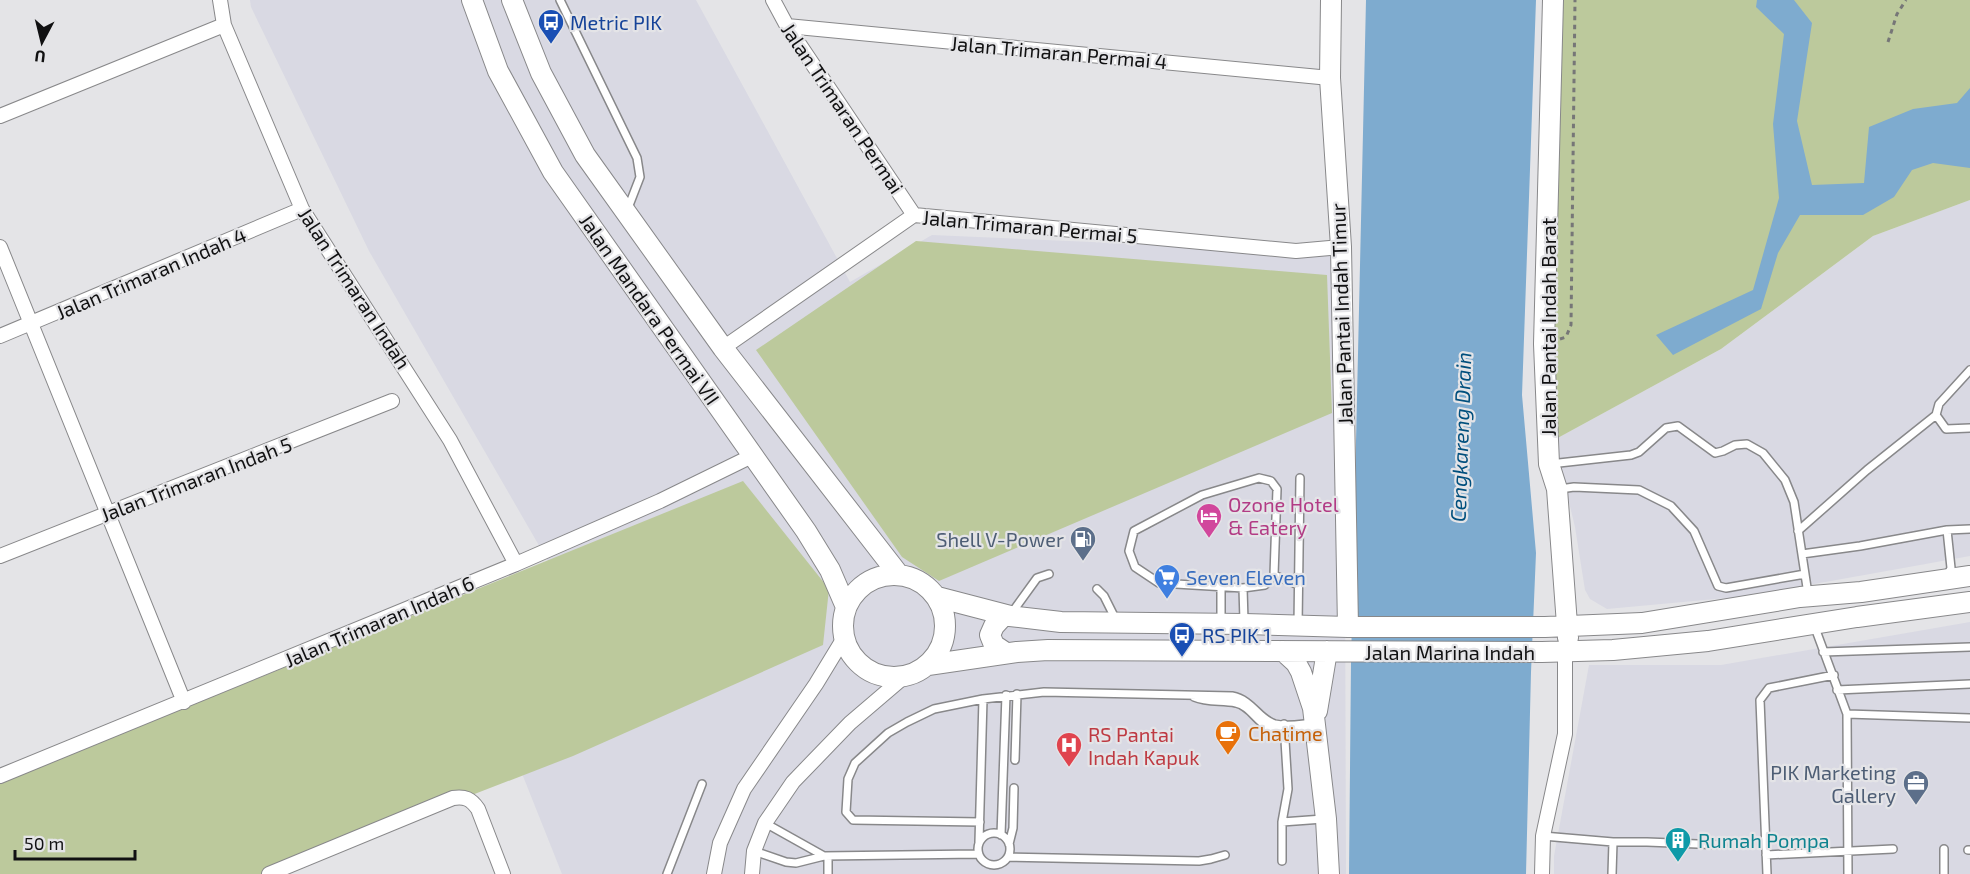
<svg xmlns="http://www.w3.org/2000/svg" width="1970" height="874" font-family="'Exo 2',sans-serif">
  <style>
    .built { fill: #d9d9e3 }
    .green { fill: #bcc99c }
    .water { fill: #7eabcf }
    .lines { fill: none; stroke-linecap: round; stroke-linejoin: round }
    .lane-casing { stroke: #88888a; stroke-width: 10 }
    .street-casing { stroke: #88888a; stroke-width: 16 }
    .secondary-casing { stroke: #88888a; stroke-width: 22 }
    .path { stroke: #767677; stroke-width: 3; stroke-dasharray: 4.5 4.5; stroke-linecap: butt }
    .lane { stroke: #fff; stroke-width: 7 }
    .street { stroke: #fff; stroke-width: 14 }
    .secondary { stroke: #fff; stroke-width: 20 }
    .labels { text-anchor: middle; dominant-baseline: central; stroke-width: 4.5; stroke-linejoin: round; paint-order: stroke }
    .transit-label { font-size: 20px; fill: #164399; stroke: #e4e4e7; text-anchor: start }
    .street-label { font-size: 20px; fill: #111112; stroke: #e4e4e7 }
    .hotel-label { font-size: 20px; fill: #b23c85; stroke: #e4e4e7; text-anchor: start }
    .service-label { font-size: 20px; fill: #4e5e75; stroke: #e4e4e7; text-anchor: end }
    .shop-label { font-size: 20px; fill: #366cbe; stroke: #e4e4e7; text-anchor: start }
    .food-label { font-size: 20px; fill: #c56008; stroke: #e4e4e7; text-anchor: start }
    .health-label { font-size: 20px; fill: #be3a42; stroke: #e4e4e7; text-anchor: start }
    .culture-label { font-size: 20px; fill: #0d838f; stroke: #e4e4e7; text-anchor: start }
    .water-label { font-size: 21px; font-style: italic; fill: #004f7d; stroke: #e4e4e7 }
  </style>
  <rect width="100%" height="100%" fill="#e4e4e7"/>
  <!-- built -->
  <path class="built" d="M250,0H696L850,282L932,235L1344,253L1346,874H562L515,756L627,698L369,251L251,7Z
    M1970,200V556L1748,596L1607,609L1590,599L1585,590L1575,527L1554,440L1721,349L1873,236Z
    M1970,622V874H1554V856L1589,665H1721Z"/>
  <!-- green -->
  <path class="green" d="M1562,0H1970V200L1873,236L1721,349L1554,440V269Z
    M916,241L1327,275L1332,413L939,581L902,557L756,350Z
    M743,481L829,589L823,645L573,756L268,874H0V783Z"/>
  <!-- water -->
  <path class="water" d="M1366,0H1536L1522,395L1536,553L1531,672L1526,874H1349L1351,663Z
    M1757,0H1794L1812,23L1797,121L1812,185L1864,183L1869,127L1913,109L1957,103L1970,88V168L1933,163L1912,170L1894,197L1863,215H1800L1778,253L1761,309L1673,355L1656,335L1753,290L1779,198L1773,124L1784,34L1756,7Z"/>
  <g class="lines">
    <!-- lane casing -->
    <g class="lane-casing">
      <path id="lane" d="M560,0L637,158L640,177L628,208
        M1970,370L1939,404L1936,415L1946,429L1970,428
        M1550,464L1631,455L1639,452L1666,428L1678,426L1715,453L1723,451L1735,445L1747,444L1763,453L1785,480L1794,502L1808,594
        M1259,478L1271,481L1277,489L1274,575L1265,585L1243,588L1159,583L1135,567L1129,551L1134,531L1202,495Z
        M1560,489L1574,487L1639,490L1671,506L1694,531L1718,586L1726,588L1805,574
        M1798,531L1867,470L1936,415
        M1802,554L1860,546L1947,530L1970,529
        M1274,575L1298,585
        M1947,577L1951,568L1947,530
        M1243,588L1244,621
        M1097,589L1104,596L1116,620
        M1011,614L1037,578L1049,574
        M1221,621V587
        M1298,625L1300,478
        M1814,625L1847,714L1848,874
        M1823,652L1970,647
        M1837,690L1970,684
        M1194,697C1208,703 1221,700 1236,703C1249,706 1255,719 1266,726C1279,733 1300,729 1314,728
        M1847,714L1970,718
        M1015,760L1017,694
        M980,822L853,820L846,812L848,779L855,763L888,733L907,722L934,709L983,699L1044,692L1232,696C1253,700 1258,719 1275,724C1287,727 1301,724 1313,723
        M1282,822L1323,819
        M765,823L824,856
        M978 849a16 16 0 1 1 32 0a16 16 0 1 1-32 0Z
        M1001,835L1006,695
        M1543,836L1613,842H1647L1723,845
        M979,842L983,699
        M1009,844L1013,828L1014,788
        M1944,849V874
        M1968,850H1970
        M754,851L786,862L796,863L824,856L978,854
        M1766,855L1893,849
        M1008,857L1199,861L1211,859L1225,855
        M1282,861V822L1288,789L1284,724
        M667,874L702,784
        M828,874V856
        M1612,874L1613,842
        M1767,874L1760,700L1769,688L1834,675"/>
    </g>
    <!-- street casing -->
    <g class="street-casing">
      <path id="street" d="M220,0L224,25L302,209L450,440L516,564
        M773,0L787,26L914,215
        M787,26L1330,78
        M0,116L224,25
        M0,247L184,702
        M0,336L302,209
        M723,348L914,215L1296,251L1341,247
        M0,556L392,401
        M0,776L516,564L660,501L754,455
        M269,874L453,798C465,796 471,799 478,809L503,874
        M714,874L720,843L744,789L816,684L844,638
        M752,874L754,851L765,823L793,782L850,723L905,676
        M1542,874L1543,836L1565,734V652"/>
    </g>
    <!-- secondary casing -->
    <g class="secondary-casing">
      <path id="secondary" d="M472,0L498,71L553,172L806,531L830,570L846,607
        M512,0L541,73L585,155L723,348L899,575
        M1331,0L1330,78L1341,247L1348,627
        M1553,0L1544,344L1549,464L1557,489L1568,638
        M843 626a51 51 0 1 1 102 0a51 51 0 1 1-102 0Z
        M937,597L1010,616L1061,622L1244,624L1348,627H1545L1642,623L1800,597L1861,592L1970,576
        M1004,615L994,626L990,635L994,645L1006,653
        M1283,651L1296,663L1301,672L1313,708L1326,819L1329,874
        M928,665L1017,652L1048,650L1542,652L1613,650L1708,641L1857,617L1970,602
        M1317,711L1327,651"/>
    </g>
    <!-- path -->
    <path class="path" d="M1888,42L1897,14L1906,0
      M1560,339L1566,337L1571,325L1575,0"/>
    <!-- lane -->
    <use href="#lane" class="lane"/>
    <!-- street -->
    <use href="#street" class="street"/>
    <!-- secondary -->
    <use href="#secondary" class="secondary"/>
  </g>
  <!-- icons -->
  <defs>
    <g id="bus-pin" transform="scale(1.35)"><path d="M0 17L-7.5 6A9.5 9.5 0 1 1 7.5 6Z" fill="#1a4fb4" stroke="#e4e4e7"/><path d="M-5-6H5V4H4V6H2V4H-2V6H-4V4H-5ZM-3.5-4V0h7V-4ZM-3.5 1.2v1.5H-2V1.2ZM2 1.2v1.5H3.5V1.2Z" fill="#fff"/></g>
    <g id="hotel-pin" transform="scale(1.35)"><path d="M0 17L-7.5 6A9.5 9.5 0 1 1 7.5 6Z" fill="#d1479c" stroke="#e4e4e7"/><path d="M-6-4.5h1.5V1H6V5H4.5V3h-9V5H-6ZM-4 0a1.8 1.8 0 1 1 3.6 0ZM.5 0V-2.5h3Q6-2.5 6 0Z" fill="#fff"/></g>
    <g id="fuel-pin" transform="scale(1.35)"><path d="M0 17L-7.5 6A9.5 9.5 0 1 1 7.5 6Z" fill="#5c6f8a" stroke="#e4e4e7"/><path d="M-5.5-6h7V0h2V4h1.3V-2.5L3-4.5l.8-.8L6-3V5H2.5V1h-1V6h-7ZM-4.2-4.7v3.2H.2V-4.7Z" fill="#fff"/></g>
    <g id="supermarket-pin" transform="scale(1.35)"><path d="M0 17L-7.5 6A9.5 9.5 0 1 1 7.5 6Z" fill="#3f7fe0" stroke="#e4e4e7"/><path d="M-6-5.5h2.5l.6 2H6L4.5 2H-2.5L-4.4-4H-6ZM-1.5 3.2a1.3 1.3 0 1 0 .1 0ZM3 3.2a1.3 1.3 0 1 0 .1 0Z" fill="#fff"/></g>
    <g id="cafe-pin" transform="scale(1.35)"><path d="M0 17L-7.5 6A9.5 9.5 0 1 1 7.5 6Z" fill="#e8710a" stroke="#e4e4e7"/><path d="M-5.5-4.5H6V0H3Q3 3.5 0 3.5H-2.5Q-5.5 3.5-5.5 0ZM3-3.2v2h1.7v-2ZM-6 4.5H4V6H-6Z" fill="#fff"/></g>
    <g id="hospital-pin" transform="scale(1.35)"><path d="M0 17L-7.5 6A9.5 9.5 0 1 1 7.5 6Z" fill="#e0444e" stroke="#e4e4e7"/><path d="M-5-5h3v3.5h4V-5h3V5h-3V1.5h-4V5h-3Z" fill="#fff"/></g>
    <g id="office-pin" transform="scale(1.35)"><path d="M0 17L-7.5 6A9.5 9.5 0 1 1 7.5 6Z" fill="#5c6f8a" stroke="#e4e4e7"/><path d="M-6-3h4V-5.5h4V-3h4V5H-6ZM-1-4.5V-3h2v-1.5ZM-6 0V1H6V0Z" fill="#fff"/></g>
    <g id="building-pin" transform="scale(1.35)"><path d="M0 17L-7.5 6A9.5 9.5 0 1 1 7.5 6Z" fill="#0f9aa8" stroke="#e4e4e7"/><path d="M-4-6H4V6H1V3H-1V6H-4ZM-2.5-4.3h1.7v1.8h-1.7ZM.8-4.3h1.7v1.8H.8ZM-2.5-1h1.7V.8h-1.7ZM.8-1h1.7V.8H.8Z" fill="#fff"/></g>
  </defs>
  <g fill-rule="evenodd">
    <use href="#bus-pin" x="551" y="22"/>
    <use href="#hotel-pin" x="1209" y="516"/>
    <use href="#fuel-pin" x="1083" y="539"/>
    <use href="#supermarket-pin" x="1167" y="577"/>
    <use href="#bus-pin" x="1182" y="635"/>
    <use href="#cafe-pin" x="1228" y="733"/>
    <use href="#hospital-pin" x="1069" y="745"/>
    <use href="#office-pin" x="1916" y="783"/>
    <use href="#building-pin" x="1678" y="840"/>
  </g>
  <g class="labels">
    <!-- transit labels -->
    <g class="transit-label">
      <text x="570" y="22">Metric PIK</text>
      <text x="1202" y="635">RS PIK 1</text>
    </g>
    <!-- street labels -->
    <g class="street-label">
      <text transform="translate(1059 52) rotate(5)">Jalan Trimaran Permai 4</text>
      <text transform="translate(843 108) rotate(56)">Jalan Trimaran Permai</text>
      <text transform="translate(1030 226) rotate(5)">Jalan Trimaran Permai 5</text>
      <text transform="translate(151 273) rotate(-23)">Jalan Trimaran Indah 4</text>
      <text transform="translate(355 288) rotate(57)">Jalan Trimaran Indah</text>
      <text transform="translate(650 309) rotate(55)">Jalan Mandara Permai VII</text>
      <text transform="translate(1341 314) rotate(-92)">Jalan Pantai Indah Timur</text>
      <text transform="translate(1548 327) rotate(-90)">Jalan Pantai Indah Barat</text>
      <text transform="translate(196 479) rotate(-21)">Jalan Trimaran Indah 5</text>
      <text transform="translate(379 621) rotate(-23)">Jalan Trimaran Indah 6</text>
      <text x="1450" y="652">Jalan Marina Indah</text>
    </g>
    <!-- hotel labels -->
    <g class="hotel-label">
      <text x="1228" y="504">Ozone Hotel<tspan x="1228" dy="23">&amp; Eatery</tspan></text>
    </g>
    <!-- service labels -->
    <g class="service-label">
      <text x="1064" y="539">Shell V-Power</text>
      <text x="1896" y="772">PIK Marketing<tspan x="1896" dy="23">Gallery</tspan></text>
    </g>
    <!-- shop labels -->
    <g class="shop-label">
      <text x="1186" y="577">Seven Eleven</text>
    </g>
    <!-- food labels -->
    <g class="food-label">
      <text x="1248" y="733">Chatime</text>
    </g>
    <!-- health labels -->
    <g class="health-label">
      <text x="1088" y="734">RS Pantai<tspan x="1088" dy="23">Indah Kapuk</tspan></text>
    </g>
    <!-- culture labels -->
    <g class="culture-label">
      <text x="1698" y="840">Rumah Pompa</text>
    </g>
    <!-- water labels -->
    <g class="water-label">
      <text transform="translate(1460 437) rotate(-88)">Cengkareng Drain</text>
    </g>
  </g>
  <!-- north arrow -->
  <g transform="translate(42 42) rotate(187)" stroke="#e4e4e7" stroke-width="4.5" paint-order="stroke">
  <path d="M0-4.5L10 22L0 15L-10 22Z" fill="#111112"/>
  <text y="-9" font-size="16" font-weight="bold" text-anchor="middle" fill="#111112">U</text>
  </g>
  <!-- scale -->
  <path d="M15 850v9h120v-9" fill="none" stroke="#111112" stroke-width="3"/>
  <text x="24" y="850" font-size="18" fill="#111112" stroke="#e4e4e7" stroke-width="4.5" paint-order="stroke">50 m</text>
</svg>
